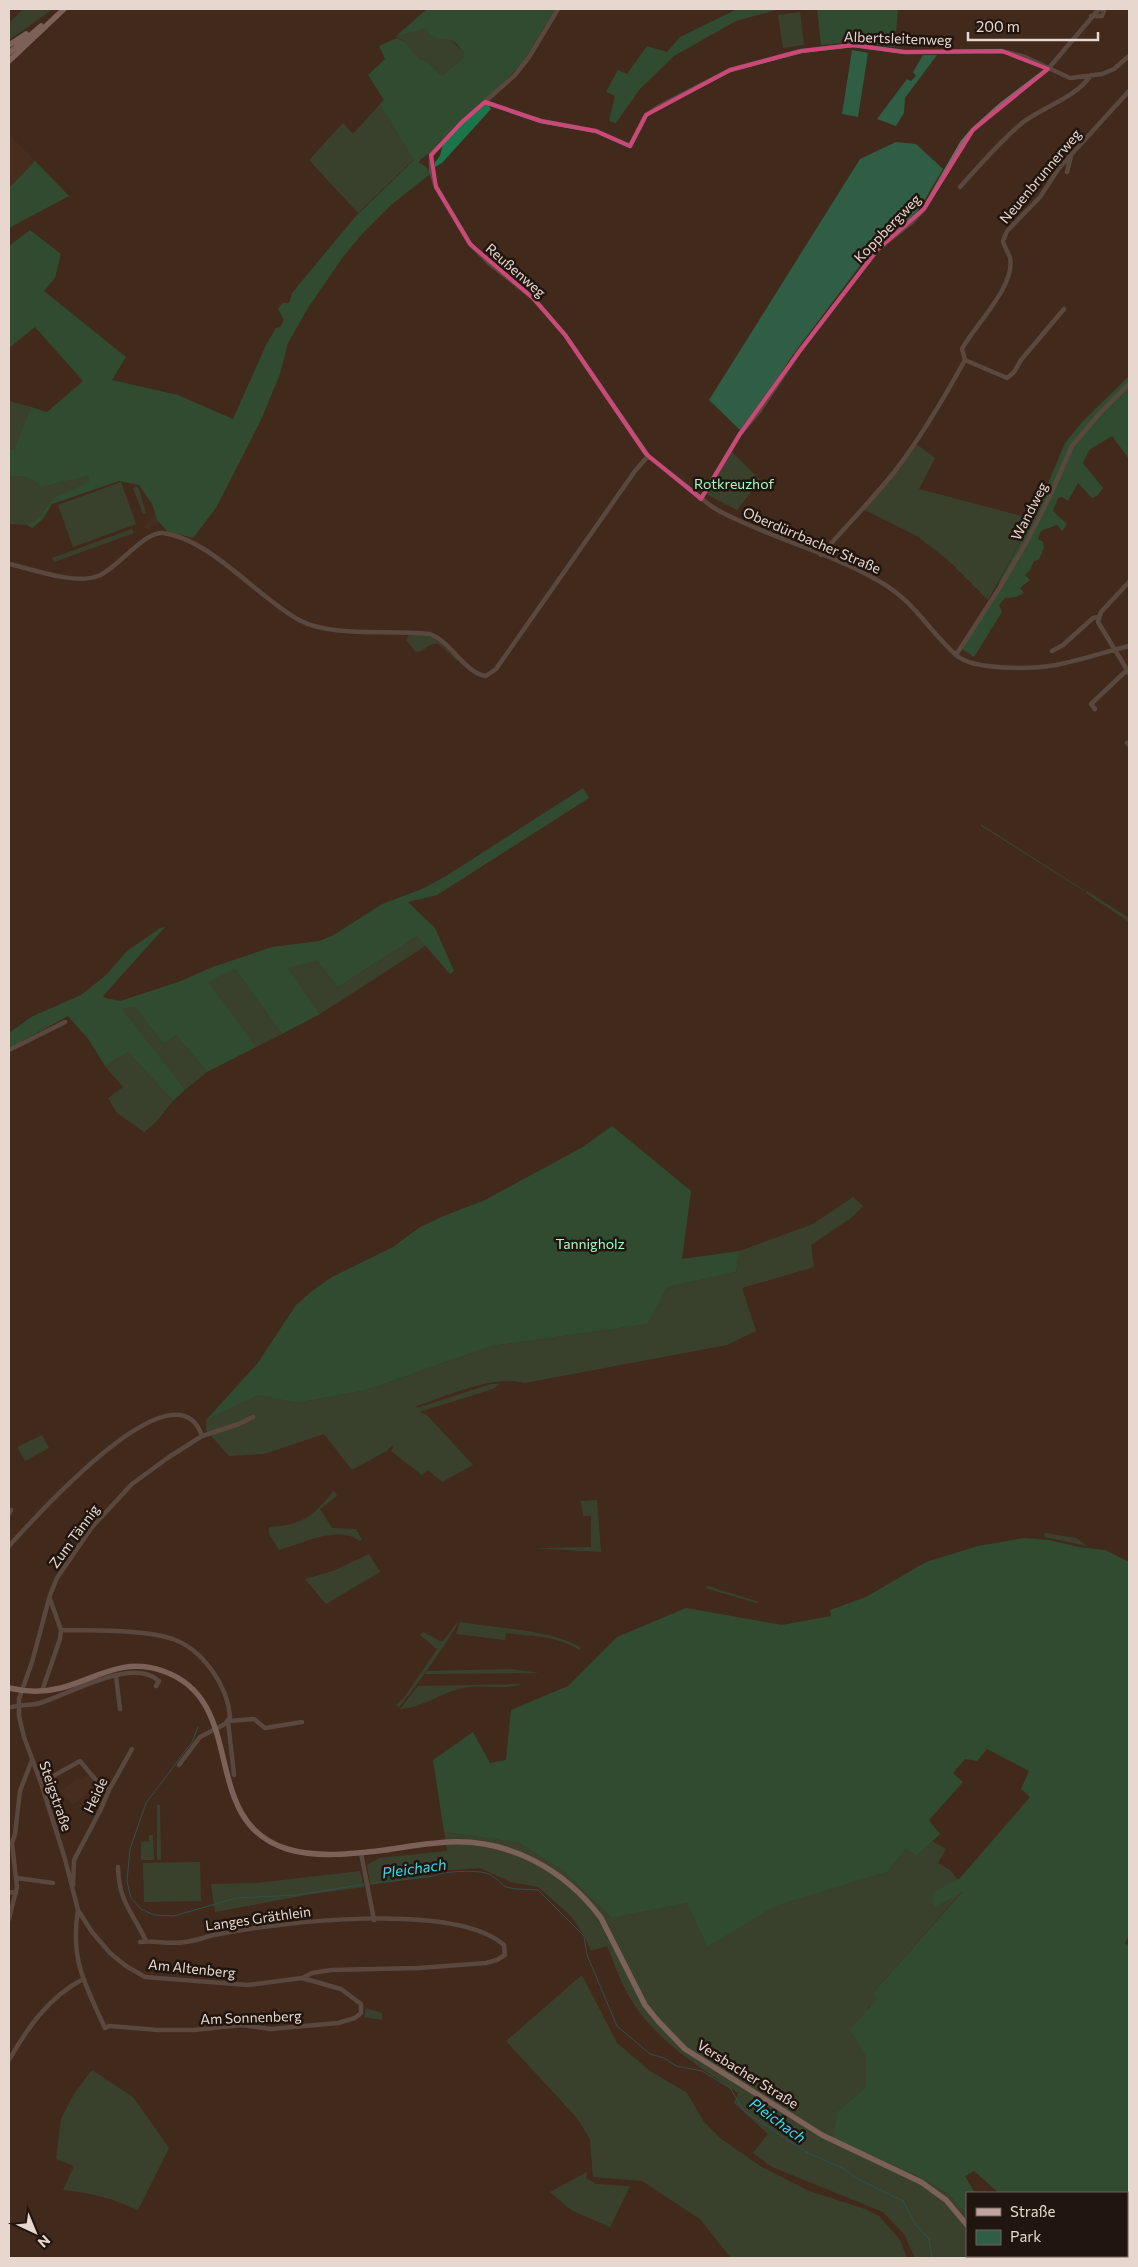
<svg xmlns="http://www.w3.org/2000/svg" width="1138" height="2267" font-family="Commissioner,sans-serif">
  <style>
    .built { fill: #4f3120 }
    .green { fill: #2f5e44 }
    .forest { fill: #1b744a }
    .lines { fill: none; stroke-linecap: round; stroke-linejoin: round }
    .stream { stroke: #1e7d86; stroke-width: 1 }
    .minor { stroke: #796a68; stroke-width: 4.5 }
    .major { stroke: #c2a49f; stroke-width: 5.5 }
    .marked { fill: none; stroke: #cc4878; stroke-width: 4; stroke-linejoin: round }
    .labels { text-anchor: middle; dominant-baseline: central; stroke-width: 5; stroke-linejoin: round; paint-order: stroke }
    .street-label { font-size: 14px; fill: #e8d7cf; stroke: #20150f }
    .park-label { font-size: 14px; fill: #a5fbc8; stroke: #20150f }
    .water-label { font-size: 15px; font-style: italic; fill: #2be1f1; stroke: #20150f }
  </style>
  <rect width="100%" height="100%" fill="#41291c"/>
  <!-- built -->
  <path class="built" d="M9,134L69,196L9,228Z
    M154,513L160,521L157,526L154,525L148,530L144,527Z
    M88,1774L97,1786L73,1805L60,1791L77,1779L82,1780Z"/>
  <!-- green -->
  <path class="green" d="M23,9H53L9,40V23Z
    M800,12L804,45L783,48L778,15Z
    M421,28H426L452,41L464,53V57L442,76L427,61L419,59L405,42L396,36Z
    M852,50L868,53L858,117L842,114Z
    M923,55H937L905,98L904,113L896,126L877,119L907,79L911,81L916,76L913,72Z
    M380,104L414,159L358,213L309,160L343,123L353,134Z
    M896,142L916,144L943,169L915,216L874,247L792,356L762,403L740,430L709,400L860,159Z
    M9,401L31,407L14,450L9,449Z
    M916,444L935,458L919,489L1033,519L988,600L948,560L917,536L863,509Z
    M731,451L760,480L737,510L706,494Z
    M89,474L90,482L53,498L40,517L27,525L9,524V477C22,475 32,477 43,487Z
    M121,482L136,524L73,547L58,505Z
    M138,486L146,513L143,514L133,488Z
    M132,529L134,533L54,562L52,558Z
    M409,634L434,637L476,677L439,644C429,642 424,652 416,652L406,640Z
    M981,824L1084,890V891L981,826Z
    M1087,891L1129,918V922L1086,893Z
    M417,936L427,945L320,1014L286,968L317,961L338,987Z
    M235,969L282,1034L256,1047L207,982Z
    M135,1007L164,1044L176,1035L207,1072L185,1090L121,1009Z
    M128,1052L173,1101L155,1123L144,1132L117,1113L108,1098L123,1087L105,1066Z
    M853,1197L863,1206L851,1218L811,1245L814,1267L742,1288L756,1331L727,1345L525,1383C493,1374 447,1396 416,1406L417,1408L491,1384H500L493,1389L419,1412L427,1415L473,1465L442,1482L428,1470L422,1475L391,1451L394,1447L392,1445L388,1450L352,1470L324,1434L264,1454L229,1456L206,1430V1420L259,1395L297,1403L366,1390L492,1346L648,1324L667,1287L736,1272L740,1251L813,1224Z
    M42,1435L49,1448L25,1461L17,1447Z
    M334,1490L337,1496L320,1509L332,1528L356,1529L362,1540L360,1541C337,1525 304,1543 279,1550L269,1534V1527C303,1525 314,1516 334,1490Z
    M597,1500L601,1552L534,1548L591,1547V1516H583L581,1501Z
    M1045,1533L1076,1538L1087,1546L1044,1537Z
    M369,1554L380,1572L326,1604L305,1579L333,1571Z
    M708,1586L759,1602L756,1603L705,1588Z
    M458,1622C458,1628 408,1698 399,1707L396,1705L406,1695L437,1649L420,1635L423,1632L442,1642Z
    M460,1622C494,1628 555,1630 581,1648L579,1650C559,1636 531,1636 506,1633L505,1640L456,1634Z
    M511,1669L540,1673L425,1674L427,1671Z
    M522,1684C507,1690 486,1685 469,1687C444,1690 424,1708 400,1709L418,1686Z
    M157,1805H160L161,1860H157Z
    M444,1832L520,1843L565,1872L612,1918L687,1903L707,1947L774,1906L887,1872L906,1849L916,1856L932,1841L946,1849L938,1863L950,1870L958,1880L933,1893L934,1906L963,1890L873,1993L877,2000L868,2008L866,2055V2087L838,2111L914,2174L947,2193L967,2214V2256H987L988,2258H915L904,2234L883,2212L772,2167L753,2153L768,2134L734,2103L738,2093C695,2064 650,2037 625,1989C618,1975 613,1960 607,1946L591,1951L584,1935L570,1915L538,1887L511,1882L480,1868L439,1871L422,1877L370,1884L367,1865L379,1858L447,1851Z
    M149,1835H153L154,1860H141V1842L149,1841Z
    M200,1862L201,1901L144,1902L143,1863Z
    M360,1871L364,1887L312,1894L215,1912L211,1884L257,1883Z
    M582,1975L617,2043L650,2071L687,2093L704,2122L720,2138L760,2166L809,2191L865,2209L879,2216L900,2240L907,2258H731L700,2219L642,2181L593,2177L590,2139L577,2118L506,2041Z
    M366,2008L382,2013V2020L364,2017Z
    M92,2070L133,2097L169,2148L138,2210C113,2199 90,2192 63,2190L74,2166L56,2159L61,2119L74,2094Z
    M587,2172L586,2178L596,2184L630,2186L610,2227L571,2210L550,2192Z"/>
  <!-- forest -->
  <path class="forest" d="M427,9H555L523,62L504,82L455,126L431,152L420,160L419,163C425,165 429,168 429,175L391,205L362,234L343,257L308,308L288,343L280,374L261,420L216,508L193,538L167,531L157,520L152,504L139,485L119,481L52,504L43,519L32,528L27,525L40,517L53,498L89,482V475L42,487C32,477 22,475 9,477V449L14,450L31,407L47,412L83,381L35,327L9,348V246L30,230L61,254L55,278L44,291L126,357L112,380L178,395L233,419L266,345L276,328L280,327L284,320L278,309L282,303H289L292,293L355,217L414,160L380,104L384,100L368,75L385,59L379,46L397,38L405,42L419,59L427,61L442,76L464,57V53C461,50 457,43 453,41C443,36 435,44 426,28L396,36Z
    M737,9H780L736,21L674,56L640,89L616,123L609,121L615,96L606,92L618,70L627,74L647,46L667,52L680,37Z
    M817,9H898L895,47L853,42L821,45Z
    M487,103L491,109L442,163L435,167V162C442,156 440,152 443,145C450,132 475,113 487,103Z
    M35,161L69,196L9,228V184L11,186Z
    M1129,376V459L1112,436L1089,450L1083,463L1103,488L1097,496L1092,498L1078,483L1068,501L1062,497L1058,498L1053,511L1067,524L1062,531L1057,525L1041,531L1038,539L1043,542L1044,548L1039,559L1034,561L1030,570L1025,575L1030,580L1020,588L1024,593L1016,597L1005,598L999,605L1002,612L974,657L962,649L1001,586L999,582L1033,519L1065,443L1082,422Z
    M583,788L589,798L437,895L408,902L435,928L454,971L450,974L417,936L338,987L317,961L287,968L320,1014L282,1034L235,969L208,982L256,1047L207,1072L176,1035L164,1044L135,1007L122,1009L185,1090L173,1101L128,1052L105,1066L89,1040L68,1016L9,1048V1033L31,1017L81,995L106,975L127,951L160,928L165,927L103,996L105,998L120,1001L181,981L210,968L272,947L319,941L332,936L382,904L422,889L446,876Z
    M612,1126L691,1191L682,1259L740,1251L736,1272L667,1287L648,1324L492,1346L366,1390L297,1403L259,1395L206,1420L257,1364L296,1305L312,1291L332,1277L393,1247L420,1227L446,1215L483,1201L583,1147Z
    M1024,1538L1049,1540L1079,1547L1105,1550L1129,1562V1934L1125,1944L1129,1945V2258H988L987,2256H1127V2193H999L974,2171L965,2176L975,2193H967V2214L947,2193L914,2174L833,2138L838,2111L866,2087V2055L850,2030L876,2000L873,1993L962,1892L934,1907L932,1893L960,1878L1030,1797L1021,1789L1029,1771L987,1749L977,1761L965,1759L953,1773L963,1782L929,1820L940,1834L916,1856L906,1849L887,1872L775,1906L707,1947L687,1903L612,1918L565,1872L520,1843L444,1832L433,1760L473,1732L490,1763L506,1760L511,1710L568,1686L617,1637L686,1608L782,1625L831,1616L830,1610L866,1597L926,1562L978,1546Z"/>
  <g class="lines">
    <!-- stream -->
    <path class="stream" d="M198,1727L192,1742L146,1803L130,1849L127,1881L131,1898L141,1909L154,1915L174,1916L236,1898L298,1895L366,1884
      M369,1884L434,1876C443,1871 481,1869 491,1875C496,1878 501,1884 506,1887C515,1890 529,1889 538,1890L584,1936L587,1955L617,2026L650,2054L664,2058L676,2066L702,2071L730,2088L744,2111L806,2152L846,2170L854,2177L903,2201L916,2225L929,2239L932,2258"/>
    <!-- minor -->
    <path class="minor" d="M558,9L529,57L515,75L462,122L431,155V171L436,187L470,244L489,263L533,298L565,335L648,456L711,506L721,512C771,538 828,552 877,580C914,600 927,629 956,655C974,671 1033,669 1056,665C1081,660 1105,652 1129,646
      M1091,16H1102L1104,11L1100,9
      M485,102L541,121L596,131L630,146L646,115L658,107L730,70L801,51L853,45L905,52L1002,51L1025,57L1070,78L1102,74L1114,69L1129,56
      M1067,172L1071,156
      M960,187C980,165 999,142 1022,123C1044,106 1076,98 1091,75
      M965,360L1007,378L1014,372L1021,360L1064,309
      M701,499L740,434L760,410L799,352L878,249L912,222L924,209L962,143L973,130L1002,104L1048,69L1099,9
      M821,555C845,527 872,500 895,471C922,436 944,398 965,360L962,349C974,326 1016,286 1010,258C1009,253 1004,247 1003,241L1007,231L1040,197L1059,168L1129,91
      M9,564C33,569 74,585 98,576C117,569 144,531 163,533C211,539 258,598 299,620C333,638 391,629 430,634C450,641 466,674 486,676L496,669L635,471L648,456
      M1129,582L1101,612L1098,622L1129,673
      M1052,651L1063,645L1093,618L1098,617
      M956,655L1000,587L1027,541L1049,498L1072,446L1100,413L1129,384
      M1095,709L1091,704L1127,670
      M1127,743L1129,745
      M9,1050L65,1022
      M9,1514L11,1510
      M9,1546C31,1522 176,1357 202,1436
      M61,1630C94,1631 142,1629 173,1639C203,1650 228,1686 230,1717L225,1724L200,1737L179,1765
      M116,1676L120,1709
      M42,1691L60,1639L61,1630L50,1599
      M9,1708C19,1704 30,1706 40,1703C68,1695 132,1656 159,1681L156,1686
      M234,1775L228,1721L254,1719L265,1728L302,1722
      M41,1783L80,1761L100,1785L109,1790
      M361,1853L374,1920
      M118,1867C119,1903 132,1911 146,1941
      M17,1878L53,1883
      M73,1886L74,1860L100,1811L109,1790L132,1749
      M9,1892L16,1893
      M78,1910C70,1960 85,1984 105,2028L109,2026L158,2030H194L242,2025L271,2029L338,2023L355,2018L361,2013V2004L341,1989L302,1978
      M9,1919L17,1887L12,1843L15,1834L20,1791L32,1760
      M140,1942C154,1940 170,1945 185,1942C195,1941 205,1937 214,1935C278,1922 454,1901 504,1945L505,1955L497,1960L486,1963L419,1968L331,1970L312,1973L302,1978L248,1985L145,1977L126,1966L110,1953L92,1932L78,1910L65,1859L41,1783L24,1737L19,1716V1699L32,1662L50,1595L57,1578L92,1527L132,1484L169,1457L202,1436L239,1424L253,1417
      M9,2060C28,2027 48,1998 83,1979"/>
    <!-- major -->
    <path class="major" d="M9,45L26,34
      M9,53L41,26
      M9,61L64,9
      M9,1688C26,1692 45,1692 61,1688C98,1678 122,1657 163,1671C250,1701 197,1821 287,1849C318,1858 353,1854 385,1850C406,1847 427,1843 449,1842C510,1839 565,1870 601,1918L645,2005L658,2021L685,2049L822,2135L921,2182L946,2200L967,2225
      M977,2256V2258"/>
  </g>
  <!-- marked area -->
  <path d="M0 0H1138V2267H0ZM853,45L905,52L1002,51L1048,69L973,130L924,209L878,249L799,352L740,434L701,499L646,454L565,335L533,298L470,244L436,187L431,155L462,122L485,102L541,121L596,131L630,146L646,115L730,70L801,51Z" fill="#41291c" fill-opacity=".55" fill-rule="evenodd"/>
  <path class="marked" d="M853,45L905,52L1002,51L1048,69L973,130L924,209L878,249L799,352L740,434L701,499L646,454L565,335L533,298L470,244L436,187L431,155L462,122L485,102L541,121L596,131L630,146L646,115L730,70L801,51Z"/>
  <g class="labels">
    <!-- street labels -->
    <g class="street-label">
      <text transform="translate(898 38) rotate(2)">Albertsleitenweg</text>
      <text transform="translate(1040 176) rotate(-50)">Neuenbrunnerweg</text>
      <text transform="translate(887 228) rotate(-46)">Koppbergweg</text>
      <text transform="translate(516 270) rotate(41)">Reußenweg</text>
      <text transform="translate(1029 511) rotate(-63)">Wandweg</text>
      <text transform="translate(812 540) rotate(23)">Oberdürrbacher Straße</text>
      <text transform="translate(74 1536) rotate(-54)">Zum Tännig</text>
      <text transform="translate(95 1795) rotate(-65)">Heide</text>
      <text transform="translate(56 1796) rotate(71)">Steigstraße</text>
      <text transform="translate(258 1918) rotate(-8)">Langes Gräthlein</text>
      <text transform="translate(192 1968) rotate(6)">Am Altenberg</text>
      <text transform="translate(251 2017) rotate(-2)">Am Sonnenberg</text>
      <text transform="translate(748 2074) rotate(32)">Versbacher Straße</text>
    </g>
    <!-- park labels -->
    <g class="park-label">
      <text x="734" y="483">Rotkreuzhof</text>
      <text x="590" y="1243">Tannigholz</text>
    </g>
    <!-- water labels -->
    <g class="water-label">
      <text transform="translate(414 1868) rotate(-8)">Pleichach</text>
      <text transform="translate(778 2120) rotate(36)">Pleichach</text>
    </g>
  </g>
  <!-- border -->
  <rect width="1138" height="2267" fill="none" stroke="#e8d7cf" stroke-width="20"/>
  <!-- legend -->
  <rect x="966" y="2192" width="162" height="65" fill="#20150f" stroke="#70635c"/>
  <rect x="976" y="2208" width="25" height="8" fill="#c2a49f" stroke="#70635c"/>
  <text x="1010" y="2217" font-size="15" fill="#e8d7cf">Straße</text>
  <rect x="976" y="2230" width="25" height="15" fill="#2f5e44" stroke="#70635c"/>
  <text x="1010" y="2242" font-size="15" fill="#e8d7cf">Park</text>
  <!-- north arrow -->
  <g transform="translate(35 2232) rotate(136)" stroke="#20150f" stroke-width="4" paint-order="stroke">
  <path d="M0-4L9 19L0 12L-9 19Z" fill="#e8d7cf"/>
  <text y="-8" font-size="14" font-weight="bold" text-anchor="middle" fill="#e8d7cf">N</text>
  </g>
  <!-- scale -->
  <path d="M968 32v8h130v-8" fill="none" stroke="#e8d7cf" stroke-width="2.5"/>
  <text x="976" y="32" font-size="15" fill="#e8d7cf" stroke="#20150f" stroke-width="4" paint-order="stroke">200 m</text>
</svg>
